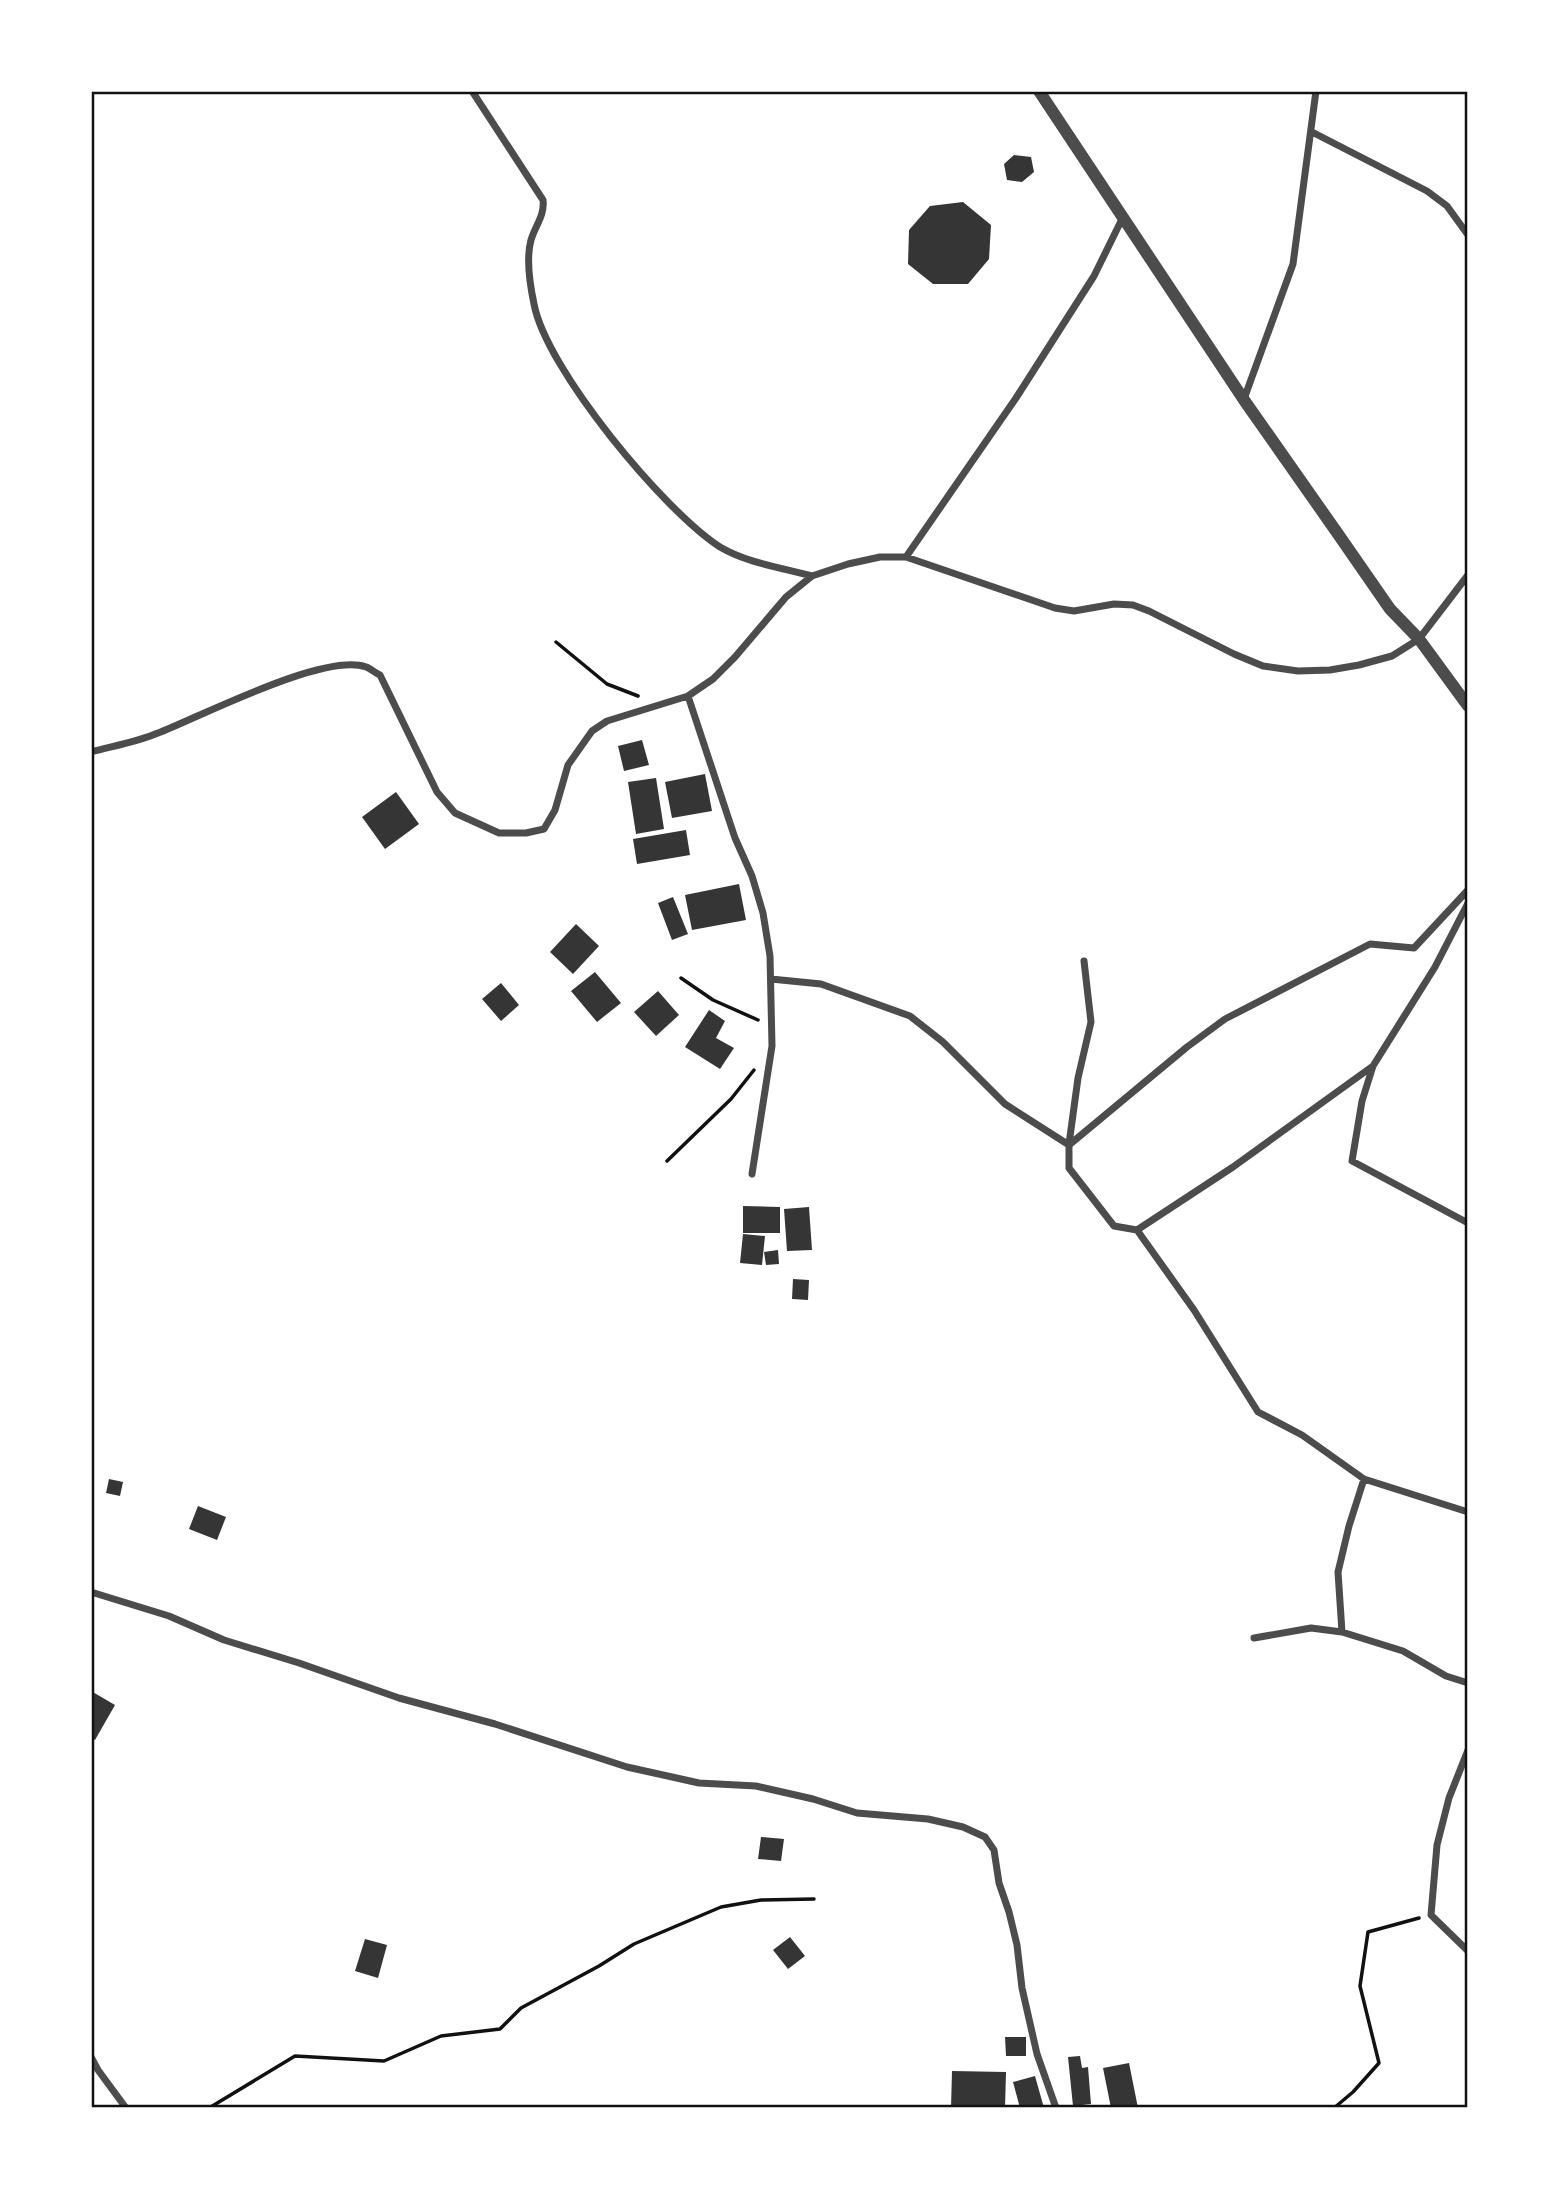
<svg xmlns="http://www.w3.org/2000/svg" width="1559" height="2199" font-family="Inter,sans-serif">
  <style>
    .building { fill: #353535 }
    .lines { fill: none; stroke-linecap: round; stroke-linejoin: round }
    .path { stroke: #111; stroke-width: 3.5 }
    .minor { stroke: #4c4c4c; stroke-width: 7 }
    .tertiary { stroke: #4c4c4c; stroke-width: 12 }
    .neatline { fill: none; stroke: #111; stroke-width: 2.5 }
  </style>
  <rect width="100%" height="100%" fill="#fff"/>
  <!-- building -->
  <path class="building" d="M1014,155L1031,157L1034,172L1022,182L1007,180L1004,164Z
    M963,202L991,225L989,259L968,284H933L908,264L909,230L930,206Z
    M642,740L649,765L624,771L618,746Z
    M705,774L712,811L672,818L665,782Z
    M656,778L664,829L636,834L628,782Z
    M396,792L419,824L385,849L362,817Z
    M686,830L690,855L637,864L633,839Z
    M739,884L746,920L692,930L685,895Z
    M673,897L688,934L672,940L658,903Z
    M576,924L599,946L573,974L550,952Z
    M595,972L621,1003L597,1022L571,991Z
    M501,983L519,1005L501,1021L482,999Z
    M658,991L679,1015L656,1036L634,1012Z
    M709,1010L725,1021L716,1038L734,1048L720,1069L685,1047Z
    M743,1206L780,1207V1233H743Z
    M809,1207L812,1250L787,1251L784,1209Z
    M743,1234L765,1236L762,1265L740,1263Z
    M778,1250L779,1264L766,1265L764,1252Z
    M793,1279L809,1280L808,1300L792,1299Z
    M109,1479L123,1482L120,1496L106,1493Z
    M198,1506L226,1517L217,1540L189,1529Z
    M91,1691L115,1705L95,1740L91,1738Z
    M761,1837L784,1839L781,1861L758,1859Z
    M790,1937L805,1956L788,1969L773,1950Z
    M365,1939L387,1945L378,1978L355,1971Z
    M1005,2037H1026V2056H1006Z
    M1080,2056L1082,2068L1088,2067L1091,2104L1073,2106L1068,2057Z
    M1129,2063L1138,2108H1111L1103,2068Z
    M952,2071L1006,2072L1005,2108H951Z
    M1035,2076L1044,2108H1020L1013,2082Z"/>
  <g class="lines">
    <!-- path -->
    <path class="path" d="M556,642L607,684L638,696
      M681,978L713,1000L758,1020
      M667,1161L731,1099L754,1070
      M209,2108L295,2056L384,2061L441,2036L500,2029L521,2008L599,1966L634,1944L721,1907L761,1900L814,1899
      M1334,2108L1353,2092L1379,2063L1360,1986L1368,1932L1419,1918"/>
    <!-- minor -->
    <path class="minor" d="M472,91L543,200C545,215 535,226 531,240C526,258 530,285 534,304C546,369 664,511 720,547C747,563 782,568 812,576
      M1312,132L1427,191L1447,206L1468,235
      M1244,399L1293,264L1316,91
      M906,557L1016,398L1094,276L1123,217
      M688,696L735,838L752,876L763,913L770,956L772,1046L752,1174
      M91,752C113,746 137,742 158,733C202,716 325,652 366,667C370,668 375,673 380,675L437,792L455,813L499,833H526L544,829L555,810L568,765L592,731L607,721L688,696L713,679L735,657L786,597L812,576L848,564L880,557H906L1055,608L1074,611L1114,604L1133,605L1149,611L1234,654L1263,666L1298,671L1330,670L1359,665L1392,656L1419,639L1468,575
      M771,979L821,984L910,1016L943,1042L1005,1104L1069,1145V1168L1114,1226L1137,1230L1194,1310L1258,1412L1302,1435L1364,1479L1468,1512
      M1373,1066L1362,1101L1352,1161L1468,1223
      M1069,1144L1078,1078L1091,1022L1084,961
      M1069,1145L1187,1047L1225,1019L1370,944L1414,948L1468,890
      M1137,1230L1233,1167L1373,1066L1435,967L1468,903
      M91,1592L169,1616L224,1640L299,1663L399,1698L495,1724L627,1767L699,1783L756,1786L813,1799L857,1813L928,1819L963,1827L985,1837L994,1850L999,1883L1009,1912L1017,1945L1022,1988L1037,2054L1056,2108
      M1342,1632L1338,1572L1349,1526L1364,1479
      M1254,1638L1311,1628L1342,1632L1403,1651L1446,1676L1468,1683
      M1468,1750L1449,1798L1437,1845L1431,1915L1468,1951
      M91,2057L98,2070L126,2108"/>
    <!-- tertiary -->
    <path class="tertiary" d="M1039,91L1244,400L1338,534L1390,609L1419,639L1468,706"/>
  </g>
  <!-- border -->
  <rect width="1559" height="2199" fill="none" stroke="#ffffff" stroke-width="186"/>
  <rect x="93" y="93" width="1373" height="2013" class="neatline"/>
</svg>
